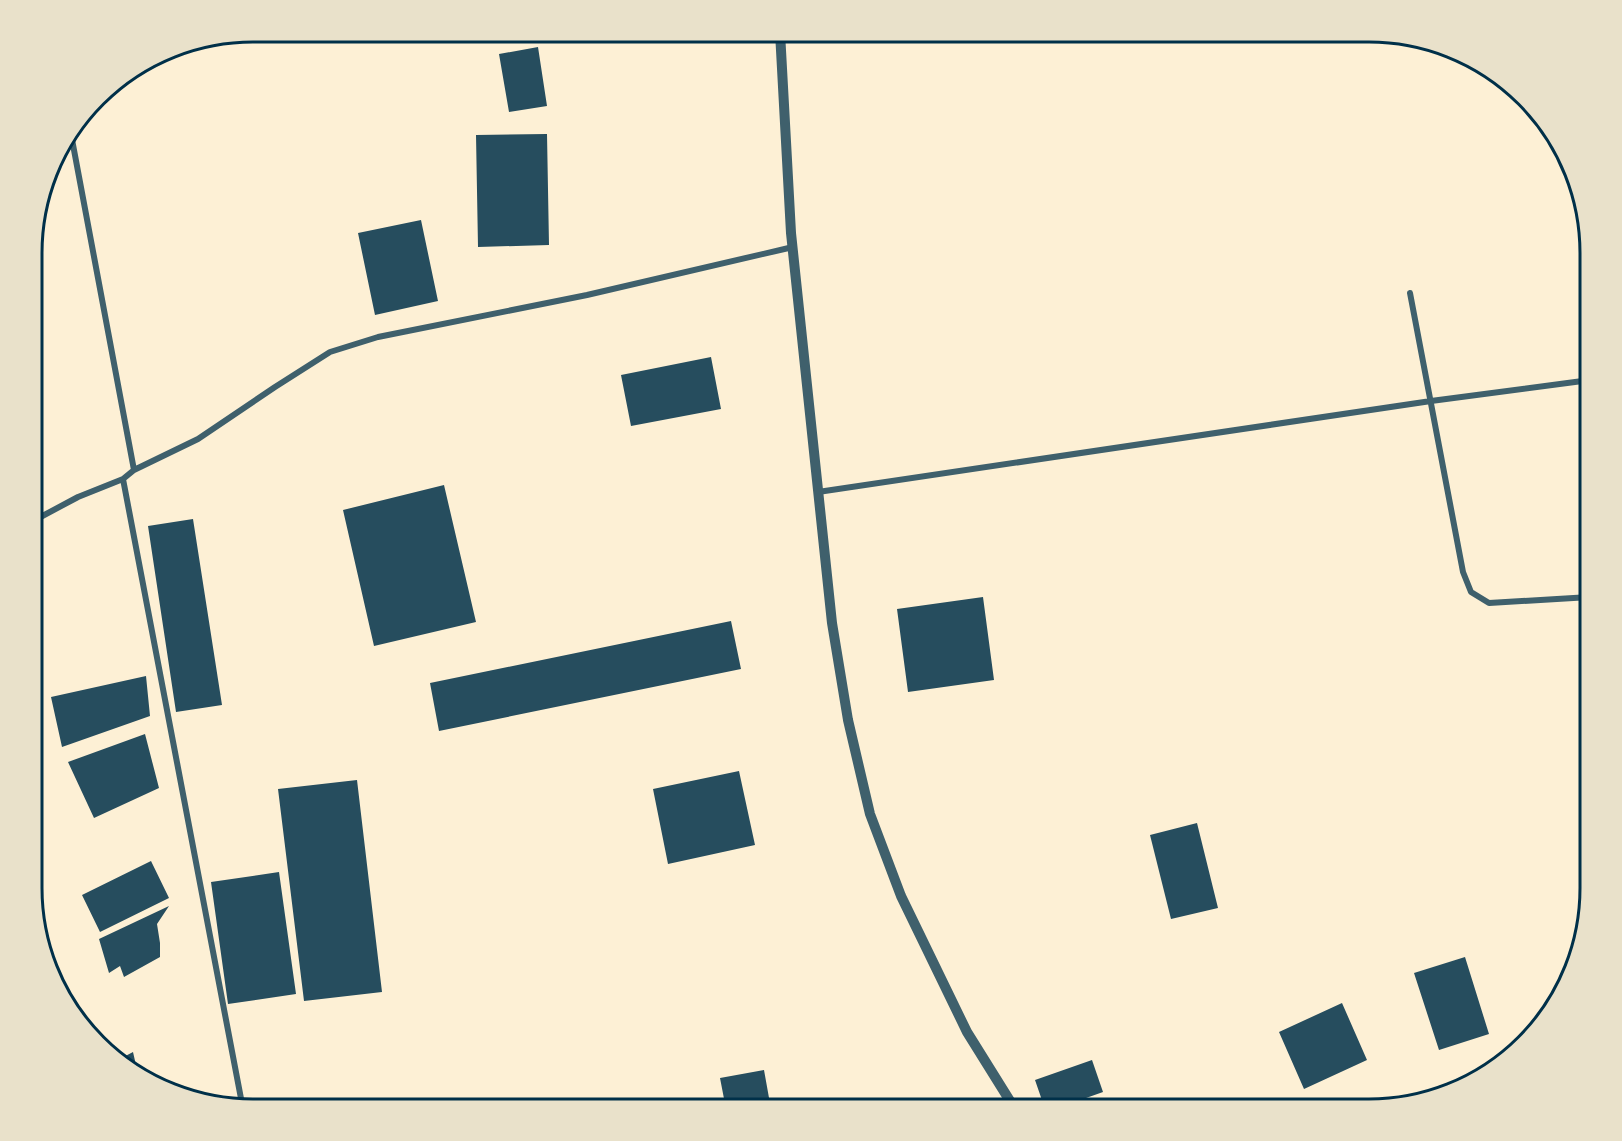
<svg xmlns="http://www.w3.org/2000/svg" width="1622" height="1141" font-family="Poppins,sans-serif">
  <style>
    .building { fill: #264d5e }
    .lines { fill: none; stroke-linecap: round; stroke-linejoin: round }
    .minor { stroke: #3f606c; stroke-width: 6 }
    .tertiary { stroke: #3f606c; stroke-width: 10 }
    .rim { fill: none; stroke: #003049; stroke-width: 3 }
  </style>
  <rect width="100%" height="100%" fill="#fdf0d5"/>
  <!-- building -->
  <path class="building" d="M538,47L547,106L509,112L499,54Z
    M547,134L549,245L478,247L476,135Z
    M421,220L438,301L375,315L358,233Z
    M711,357L721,409L631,426L621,375Z
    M444,485L476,622L374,646L343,510Z
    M193,519L222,705L176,712L148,526Z
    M983,597L994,680L908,692L897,609Z
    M731,621L741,669L439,731L430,683Z
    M146,676L150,716L62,747L51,697Z
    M145,734L159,788L94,818L68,762Z
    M739,771L755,845L668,864L653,789Z
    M357,780L382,992L304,1001L278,789Z
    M1197,823L1218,908L1171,919L1150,835Z
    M151,861L169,898L100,932L82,895Z
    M279,872L296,994L228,1004L211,882Z
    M169,906L157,924L160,943V957L124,977L120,966L109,973L99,939Z
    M1465,957L1489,1034L1439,1050L1414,973Z
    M1342,1003L1367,1060L1304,1089L1279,1032Z
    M133,1052L138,1074L116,1061Z
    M1092,1060L1103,1092L1055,1109H1045L1035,1080Z
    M764,1070L771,1109H726L720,1078Z"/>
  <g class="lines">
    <!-- minor -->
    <path class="minor" d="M71,134L134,470
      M1410,293L1463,572L1471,592L1489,603L1590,597
      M123,479L243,1109
      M818,492L1431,401L1590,380
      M33,521L78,497L123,479L134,470L198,439L275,387L330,352L378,337L587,295L793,247"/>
    <!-- tertiary -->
    <path class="tertiary" d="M780,32L791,233L832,623L848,720L870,814L901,896L967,1032L1015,1109"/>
  </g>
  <!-- crop -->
  <path d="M0 0H1622V1141H0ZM253 42H1369A211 211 0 0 1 1580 253V888A211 211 0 0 1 1369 1099H253A211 211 0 0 1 42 888V253A211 211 0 0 1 253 42Z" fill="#e9e1ca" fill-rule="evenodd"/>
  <path class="rim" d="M253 42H1369A211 211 0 0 1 1580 253V888A211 211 0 0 1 1369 1099H253A211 211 0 0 1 42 888V253A211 211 0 0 1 253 42Z"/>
</svg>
